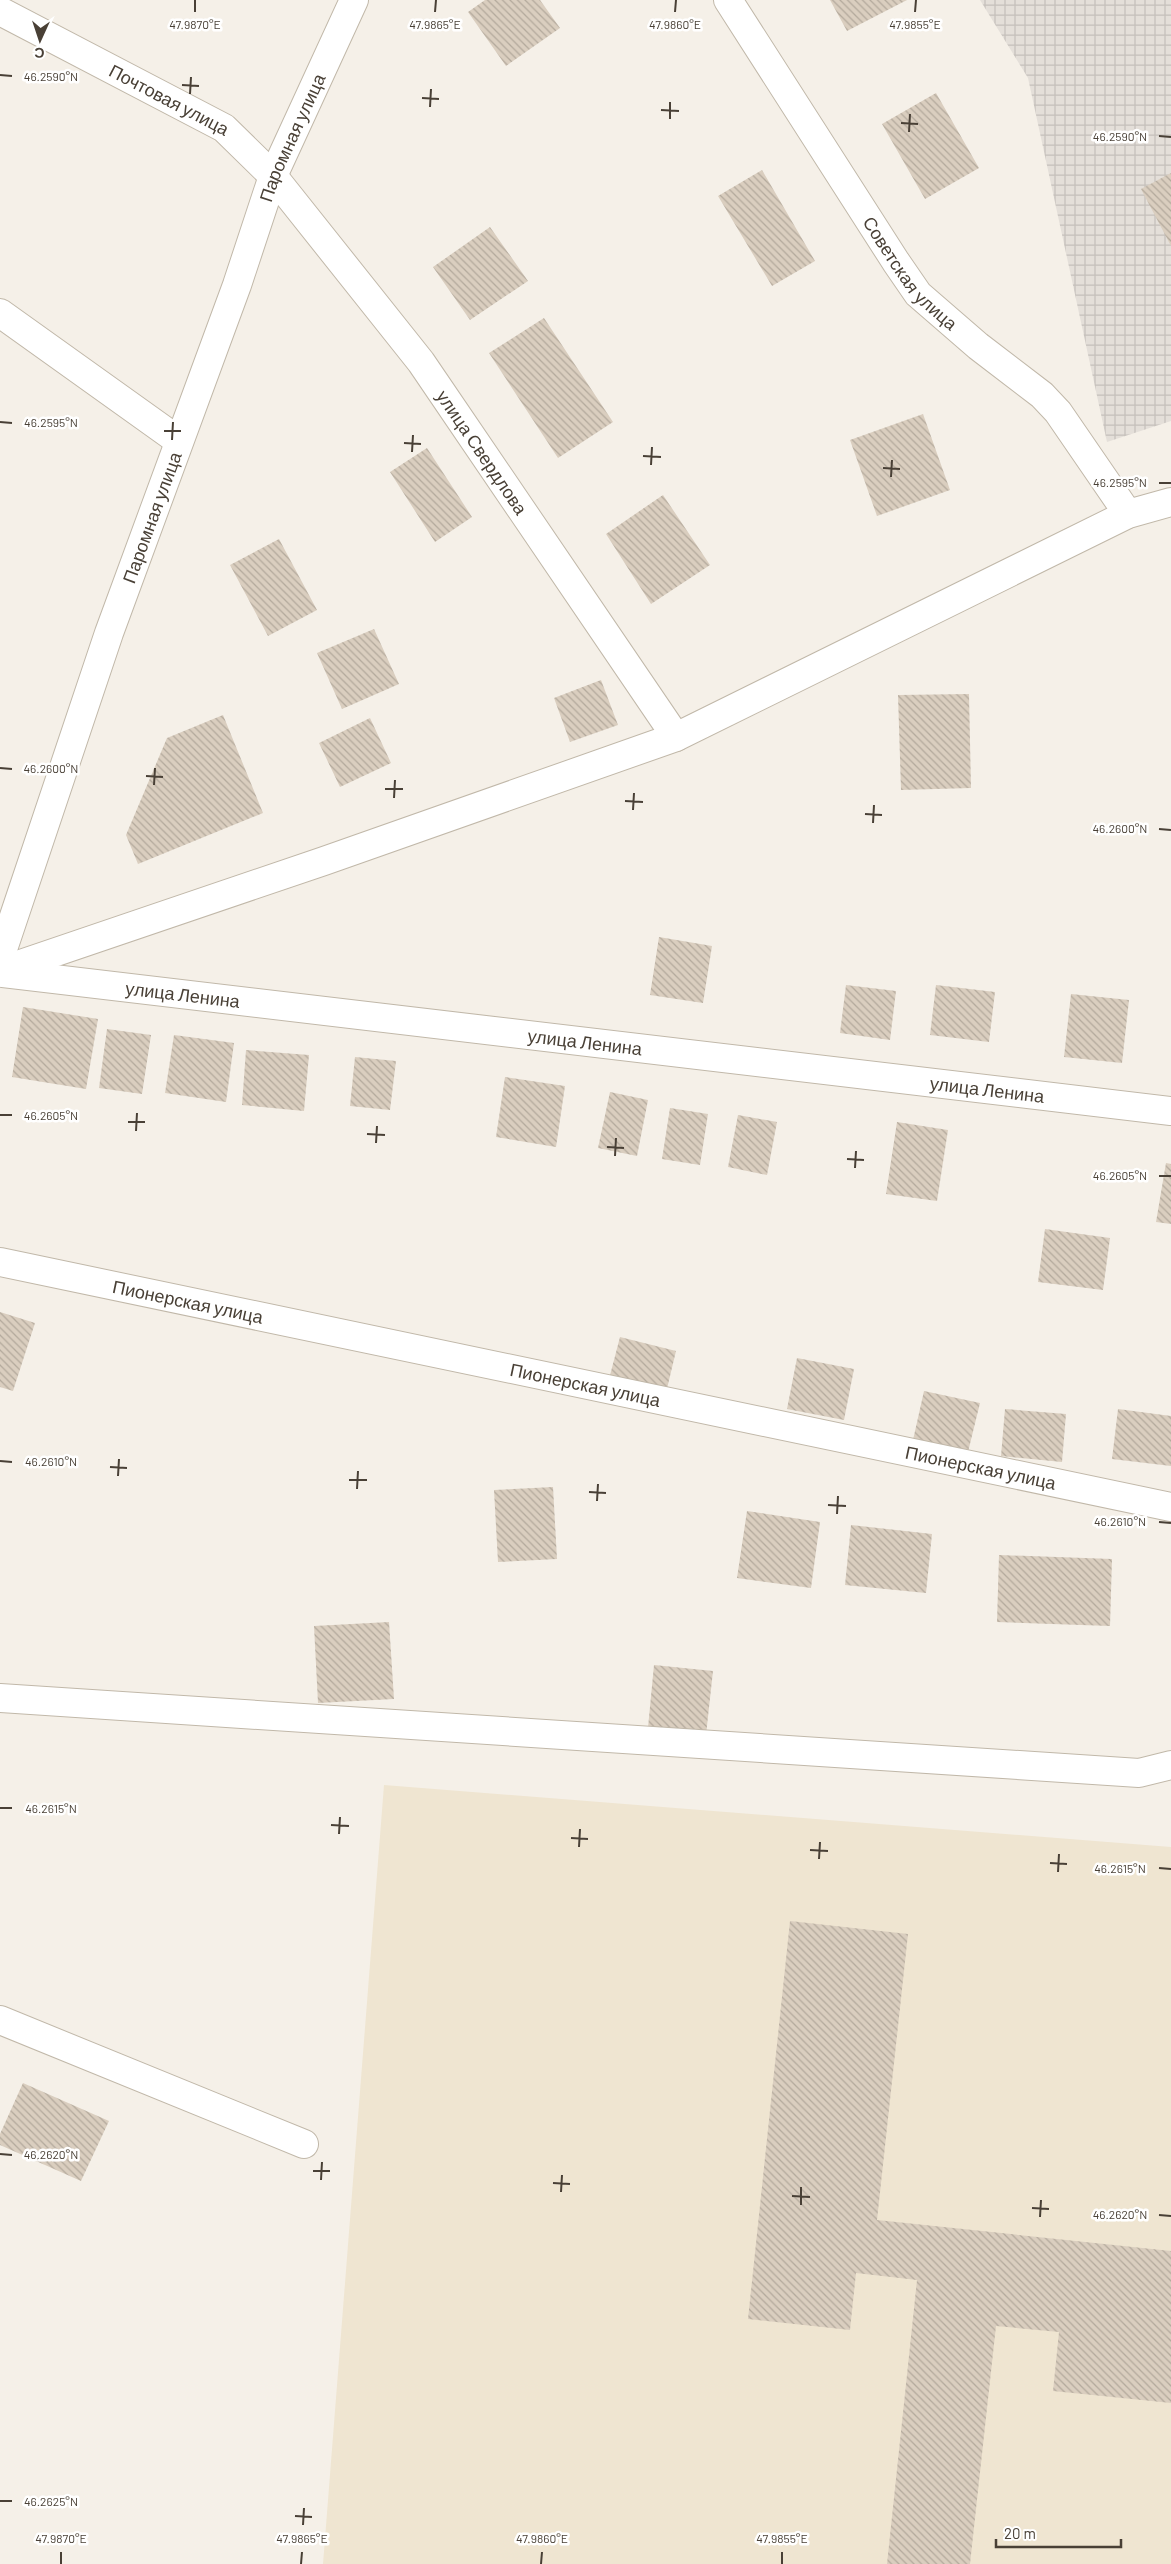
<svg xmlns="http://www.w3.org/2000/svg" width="1171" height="2564" font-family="Barlow,sans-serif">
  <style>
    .industrial { fill: url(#industrial-grid) }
    .education { fill: #efe5d1 }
    .building { fill: url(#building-back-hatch) }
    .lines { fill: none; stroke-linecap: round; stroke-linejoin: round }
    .street-casing { stroke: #c1b8a9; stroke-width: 30 }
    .street { stroke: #fff; stroke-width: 28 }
    .ticks { fill: none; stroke: #494036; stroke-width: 2 }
    .labels { text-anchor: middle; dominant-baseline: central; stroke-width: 5; stroke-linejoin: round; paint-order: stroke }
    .street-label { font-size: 18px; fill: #494036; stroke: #fff }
    .ticks-label { font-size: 12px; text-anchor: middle; fill: #494036; stroke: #fff; stroke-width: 5; stroke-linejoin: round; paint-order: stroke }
  </style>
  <defs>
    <pattern id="industrial-grid" width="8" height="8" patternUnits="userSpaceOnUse" patternTransform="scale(1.25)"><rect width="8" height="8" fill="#e4dfd9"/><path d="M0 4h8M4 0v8" fill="none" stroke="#c5c0bb"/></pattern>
    <pattern id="building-back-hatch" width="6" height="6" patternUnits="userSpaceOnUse" patternTransform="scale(1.25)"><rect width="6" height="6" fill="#dacebf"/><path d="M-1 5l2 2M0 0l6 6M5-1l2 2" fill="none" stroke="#b3a99c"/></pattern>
  </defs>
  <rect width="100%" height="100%" fill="#f5f0e8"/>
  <!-- industrial -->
  <path class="industrial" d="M980,0H1171V421L1107,442L1028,78Z"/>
  <!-- education -->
  <path class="education" d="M384,1785L1171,1847V2564H323Z"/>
  <!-- building -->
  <path class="building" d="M485,0H540L560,28L506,66L468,12Z
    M830,0H907L847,31Z
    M936,93L979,168L925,199L882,124Z
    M762,170L815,261L772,286L718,196Z
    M1171,173V246L1141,189Z
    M490,227L528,281L470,320L433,267Z
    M544,318L613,422L558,458L489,353Z
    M923,414L950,490L877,516L850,440Z
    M427,448L472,517L435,542L390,472Z
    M663,495L710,565L651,604L606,534Z
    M279,539L317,610L268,636L230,565Z
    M374,629L399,684L342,709L317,653Z
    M601,680L618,725L570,742L554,698Z
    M969,694L971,788L901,790L898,695Z
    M223,715L263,813L138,864L126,835L167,738Z
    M370,718L391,763L340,787L319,743Z
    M659,937L712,946L703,1003L650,995Z
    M846,985L896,991L890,1040L840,1033Z
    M936,985L995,992L989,1042L930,1035Z
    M1071,994L1129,1000L1122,1063L1064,1057Z
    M23,1007L98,1019L86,1089L12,1077Z
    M107,1029L151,1035L142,1094L99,1088Z
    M174,1035L234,1043L226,1102L165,1093Z
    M246,1050L309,1055L304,1111L242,1105Z
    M355,1057L396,1061L390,1110L350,1106Z
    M505,1077L565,1086L556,1147L496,1137Z
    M610,1092L648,1100L637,1156L598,1148Z
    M670,1108L708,1114L700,1165L662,1159Z
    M738,1115L777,1122L767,1175L728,1167Z
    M897,1122L948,1130L937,1201L886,1194Z
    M1166,1163L1171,1164V1224L1156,1222Z
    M1045,1229L1110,1238L1103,1290L1038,1282Z
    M0,1312L35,1323L13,1391L0,1387Z
    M620,1337L676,1351L665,1397L608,1383Z
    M797,1358L854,1369L844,1420L787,1409Z
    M924,1391L980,1403L968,1452L913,1440Z
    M1005,1409L1066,1414L1062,1462L1001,1456Z
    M1118,1409L1171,1416V1466L1112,1459Z
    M553,1487L557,1559L498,1562L494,1490Z
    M747,1511L820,1522L811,1588L737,1578Z
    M851,1525L932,1534L926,1593L845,1585Z
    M999,1555L1112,1559L1110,1626L997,1622Z
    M389,1622L394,1699L318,1703L314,1626Z
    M654,1665L713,1671L705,1744L647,1738Z
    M790,1921L908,1934L877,2220L1171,2251V2403L1053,2391L1059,2332L996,2326L970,2564H887L917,2280L856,2273L850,2330L748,2319Z
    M23,2083L109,2121L81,2181L0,2145V2134Z"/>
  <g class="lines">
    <!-- street casing -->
    <g class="street-casing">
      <g id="street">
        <path id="s1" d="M728,0L896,262L918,294L978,346L1042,395L1058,412L1128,514"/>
        <path id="s2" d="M0,11L224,128L273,176L421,362L676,737"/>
        <path d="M0,313L179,441"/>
        <path id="s3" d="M0,958L109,633L237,285L273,176L354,0"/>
        <path d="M0,971L324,861L676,737L1128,514L1171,502"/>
        <path id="s4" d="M3,973L1171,1111"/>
        <path id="s5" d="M0,1262L1171,1507"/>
        <path d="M0,1698L1139,1773L1171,1765"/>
        <path d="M0,2020L304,2144"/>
      </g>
    </g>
    <!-- street -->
    <use href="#street" class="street"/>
  </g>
  <!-- ticks -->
  <path class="ticks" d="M195,12V0M435,12L436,0M675,12L676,0M915,12L916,0M0,75L12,76M182,85L199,86M190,94L191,77M422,98L439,99M430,107L431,89M661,110L679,111M670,119V102M901,123L918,124M909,132L910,114M1159,136L1171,137M0,422L12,423M164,431H181M172,440L173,422M404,443L421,444M412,452L413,435M643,456L661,457M651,465L652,447M883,468L900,469M891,477L892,460M1159,483H1171M0,768L12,769M146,776L163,777M154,785L155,768M385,789H403M394,798L395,780M625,801L643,802M633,810L634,793M865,814L882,815M873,823L874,805M1159,829L1171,830M0,1115H12M128,1122H145M136,1131L137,1113M367,1134L385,1135M376,1143L377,1126M607,1147L624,1148M615,1156L616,1138M847,1159L864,1160M855,1168L856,1151M1159,1176H1171M0,1461L12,1462M110,1467L127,1468M118,1476L119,1459M349,1480H367M357,1489L358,1471M589,1492L606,1493M597,1501L598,1484M828,1505L846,1506M837,1514L838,1496M1159,1522L1171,1523M0,1808H12M331,1825L349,1826M339,1834L340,1817M571,1838L588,1839M579,1847L580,1829M810,1850L828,1851M819,1859L820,1842M1050,1863L1067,1864M1159,1868L1171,1869M1058,1872L1059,1854M0,2154L12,2155M313,2171H330M321,2180L322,2162M553,2183L570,2184M561,2192L562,2175M792,2196L810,2197M801,2205V2187M1032,2208L1049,2209M1159,2215L1171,2216M1040,2217L1041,2200M0,2501H12M295,2516L312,2517M303,2525L304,2508M61,2564V2552M301,2564L302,2552M541,2564L542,2552M782,2564V2552"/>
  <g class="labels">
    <!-- street labels -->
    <g class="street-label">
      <text stroke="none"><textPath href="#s2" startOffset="191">Почтовая улица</textPath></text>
      <text stroke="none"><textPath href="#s3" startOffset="871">Паромная улица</textPath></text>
      <text stroke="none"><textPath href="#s1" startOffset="329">Советская улица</textPath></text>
      <text stroke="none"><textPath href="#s2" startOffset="668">улица Свердлова</textPath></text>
      <text stroke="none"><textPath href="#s3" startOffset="466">Паромная улица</textPath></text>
      <text stroke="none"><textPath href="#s4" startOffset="181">улица Ленина</textPath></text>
      <text stroke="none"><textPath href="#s4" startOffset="586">улица Ленина</textPath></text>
      <text stroke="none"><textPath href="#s4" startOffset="991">улица Ленина</textPath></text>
      <text stroke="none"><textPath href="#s5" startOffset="192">Пионерская улица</textPath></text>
      <text stroke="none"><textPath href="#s5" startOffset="598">Пионерская улица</textPath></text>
      <text stroke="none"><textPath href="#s5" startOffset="1002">Пионерская улица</textPath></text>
    </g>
  </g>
  <g class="ticks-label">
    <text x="195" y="29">47.9870°E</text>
    <text x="435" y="29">47.9865°E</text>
    <text x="675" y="29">47.9860°E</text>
    <text x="915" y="29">47.9855°E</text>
    <text x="51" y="81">46.2590°N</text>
    <text x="1120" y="141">46.2590°N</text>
    <text x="51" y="427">46.2595°N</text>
    <text x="1120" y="487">46.2595°N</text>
    <text x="51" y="773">46.2600°N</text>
    <text x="1120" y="833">46.2600°N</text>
    <text x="51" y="1120">46.2605°N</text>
    <text x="1120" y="1180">46.2605°N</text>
    <text x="51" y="1466">46.2610°N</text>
    <text x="1120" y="1526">46.2610°N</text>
    <text x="51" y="1813">46.2615°N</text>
    <text x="1120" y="1873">46.2615°N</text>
    <text x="51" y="2159">46.2620°N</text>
    <text x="1120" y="2219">46.2620°N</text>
    <text x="51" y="2506">46.2625°N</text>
    <text x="61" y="2543">47.9870°E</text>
    <text x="302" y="2543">47.9865°E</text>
    <text x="542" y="2543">47.9860°E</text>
    <text x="782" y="2543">47.9855°E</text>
  </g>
  <!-- north arrow -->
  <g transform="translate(40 40) rotate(183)" stroke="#ffffff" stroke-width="4" paint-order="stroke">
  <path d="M0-4L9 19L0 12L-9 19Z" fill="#494036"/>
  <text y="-8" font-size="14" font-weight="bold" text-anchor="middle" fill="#494036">С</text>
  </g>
  <!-- scale -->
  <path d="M996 2539v8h125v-8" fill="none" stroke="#494036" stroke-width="2.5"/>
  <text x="1004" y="2539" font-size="15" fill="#494036" stroke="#ffffff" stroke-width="4" paint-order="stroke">20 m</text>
</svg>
